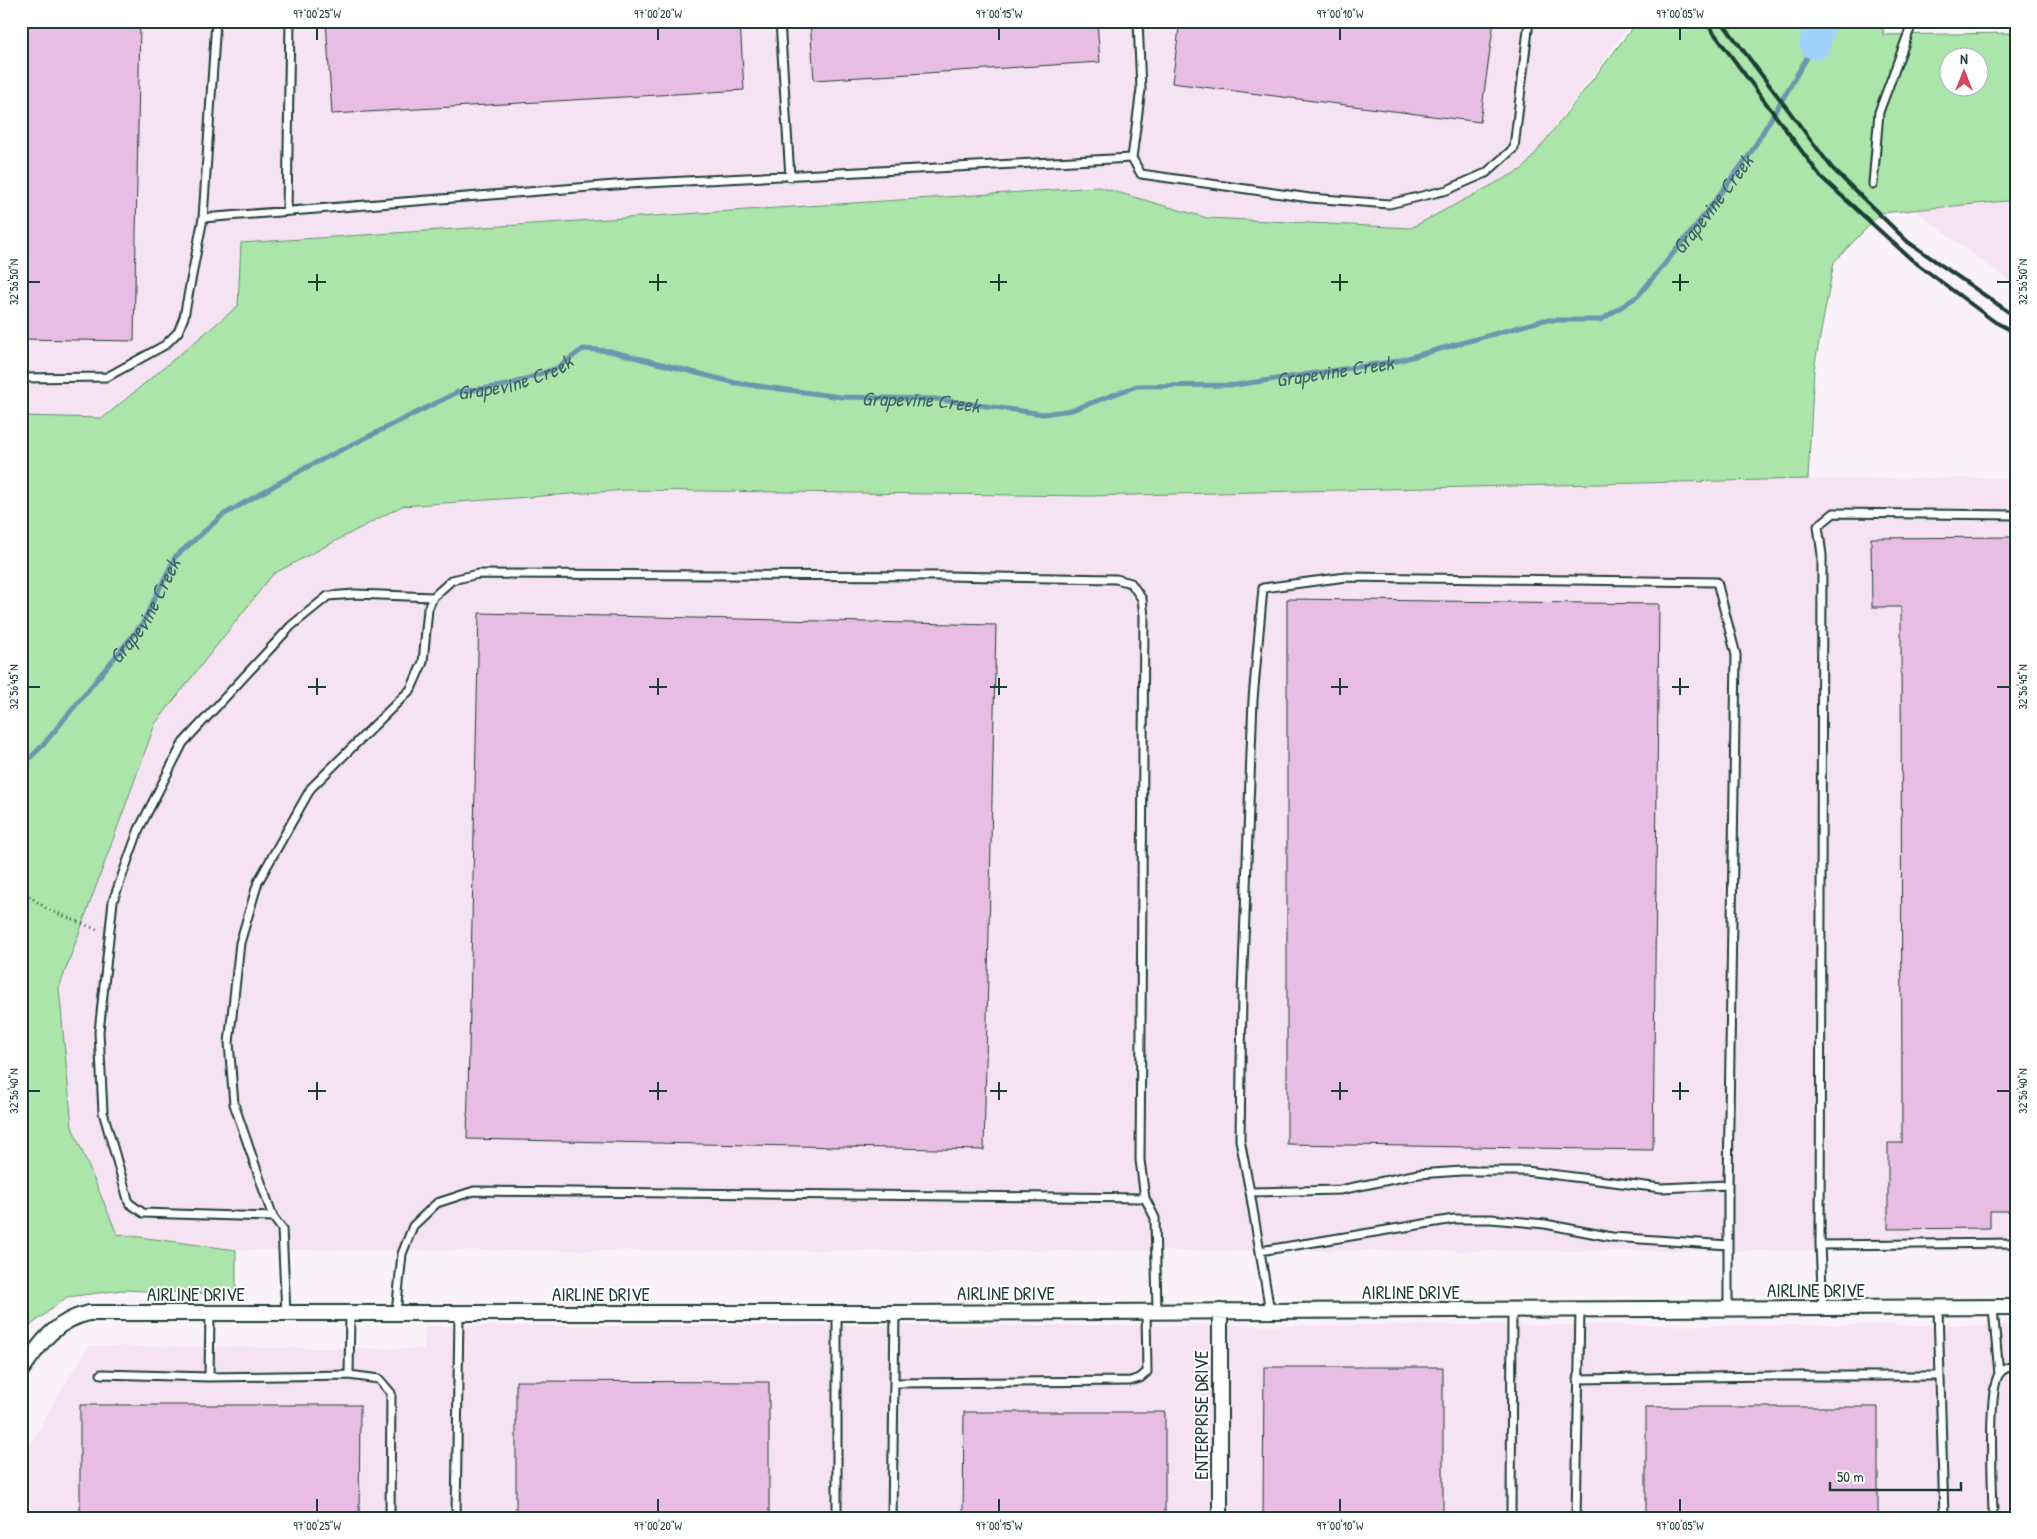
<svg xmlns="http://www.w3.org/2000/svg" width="2037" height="1539" font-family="'Patrick Hand',sans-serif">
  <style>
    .built { fill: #f5e2f2 }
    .green { fill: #abe5aa; stroke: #65916f; fill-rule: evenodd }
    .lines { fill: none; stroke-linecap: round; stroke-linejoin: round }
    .stream { stroke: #6c96ad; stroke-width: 5 }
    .river { stroke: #a0d2fd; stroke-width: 31 }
    .building { fill: #e8bde3; stroke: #1f3d34 }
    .service-casing { stroke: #1f3d34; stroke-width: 11 }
    .minor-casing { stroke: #1f3d34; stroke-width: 18 }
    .path { stroke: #1f3d34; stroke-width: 3; stroke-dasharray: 1 4; stroke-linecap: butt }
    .service { stroke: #fff; stroke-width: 7 }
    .minor { stroke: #fff; stroke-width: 14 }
    .rail { stroke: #1f3d34; stroke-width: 4 }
    .ticks { fill: none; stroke: #1f3d34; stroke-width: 2 }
    .labels { text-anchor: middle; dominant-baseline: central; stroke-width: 4; stroke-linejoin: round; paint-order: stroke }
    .street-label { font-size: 19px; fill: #1f3d34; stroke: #fff }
    .water-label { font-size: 20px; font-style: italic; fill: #3f6266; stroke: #fff }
    .neatline { fill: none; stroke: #1f3d34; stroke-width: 2 }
    .ticks-label { font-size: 12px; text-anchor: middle; fill: #1f3d34 }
  </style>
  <rect width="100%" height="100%" fill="#faf2f9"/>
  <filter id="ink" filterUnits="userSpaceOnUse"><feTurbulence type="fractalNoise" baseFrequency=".02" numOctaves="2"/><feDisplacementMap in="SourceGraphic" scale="10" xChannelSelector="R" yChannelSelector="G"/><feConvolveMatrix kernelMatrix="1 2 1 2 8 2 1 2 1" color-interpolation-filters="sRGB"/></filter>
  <g filter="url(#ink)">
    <!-- built -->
    <path class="built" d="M21,21H1633L1524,168L1411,228L1207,218L1099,187L241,243L238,306L103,418L21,416Z
      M2016,200V286L1915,210Z
      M2016,478V1251L236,1250L117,1235L72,1127L59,988L155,724L272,574L402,506L627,490L1089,496L1808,479Z
      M2016,1325V1518H21V1462L55,1400L89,1346L424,1349L425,1326Z"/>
    <!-- green -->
    <path class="green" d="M1638,21H1884L1883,35L2016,33V200L1881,213L1834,262L1814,369L1808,479L1089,496L627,490L402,506L273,574L155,724L59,988L72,1127L117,1234L236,1250V1295L122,1290L67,1297L21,1333V416L103,418L238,306L241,243L1099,187L1207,218L1411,228L1524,168ZM1950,58H1980V88H1950Z"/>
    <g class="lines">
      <!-- stream -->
      <path class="stream" id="s1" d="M21,767L44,744L142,624L175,557L223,515L307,467L458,392L508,385L557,368L583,349L610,351L736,383L841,397L936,399L1043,414L1072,410L1137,386L1236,385L1397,361L1544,320H1601L1638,296L1695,227L1750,154L1815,44"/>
      <!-- river -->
      <path class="river" d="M1815,44L1821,21"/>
    </g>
    <!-- building -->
    <path class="building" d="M21,21H140L134,341L21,339Z
      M326,21H740L744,90L332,114Z
      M810,21H1097L1100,62L814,80Z
      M1180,21H1494L1480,122L1172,83Z
      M2016,537V1211H1990V1228L1888,1229V1143H1902L1901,607H1872L1871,538Z
      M1287,599L1659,604L1653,1150L1287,1144Z
      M479,613L996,625L984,1150L467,1139Z
      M1264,1367H1443V1518H1263Z
      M516,1381L769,1382V1518H516Z
      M80,1405H360L359,1518H80Z
      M1646,1407H1878V1518H1646Z
      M964,1412H1165V1518H963Z"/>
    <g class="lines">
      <!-- service casing -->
      <g class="service-casing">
        <path id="service" d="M216,21L203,218L627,184L1132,158L1141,89L1138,21
          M780,21L790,177
          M1132,158L1141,174L1310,198L1389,204L1447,190L1486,173L1514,148L1529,21
          M1873,184L1879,112L1913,21
          M287,211L290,21
          M21,378L107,377L165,345L178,332L184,317L203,218
          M2016,515L1834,513L1818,526L1822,555L1820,1245L2016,1243
          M1250,1192L1240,1140L1242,995L1253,699L1263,588L1346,577L1717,582L1736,655L1728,1185
          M273,1217L143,1213L129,1203L103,1112L99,1032L113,901L139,829L183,743L291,626L328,596L355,594L433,597
          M1820,1245L1823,1309
          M1260,1251L1454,1219H1491L1545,1224L1612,1237L1728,1245
          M1938,1308L1944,1518
          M1993,1308L1999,1374
          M1270,1311L1250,1192L1340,1190L1418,1174L1462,1171H1526L1661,1188L1728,1185V1309
          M210,1313L209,1377L349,1375L350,1313
          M286,1313L282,1229L273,1217L234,1104L229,1043L240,943L258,882L311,788L411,689L423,662L428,609L433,597L452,580L478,574L945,576L1116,579L1131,583L1142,599L1144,616L1140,1160L1145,1198L1155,1218L1157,1311
          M396,1313L402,1254L413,1226L437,1203L474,1191L1145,1198
          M837,1313V1518
          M101,1374L209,1377
          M349,1375L379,1379L391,1393L390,1518
          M1578,1379L1771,1376H1940
          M894,1383L1130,1381L1140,1378L1147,1372L1146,1311
          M456,1518L459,1313
          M892,1518L895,1313
          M1511,1518L1512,1310
          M1576,1518L1580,1309
          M1993,1518C1993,1491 1987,1392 1999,1374C2002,1369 2010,1366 2016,1366"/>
      </g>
      <!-- minor casing -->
      <g class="minor-casing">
        <path id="minor" d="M1220,1311V1518
          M21,1371C41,1343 54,1321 89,1313H895L2016,1307"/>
      </g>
      <!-- path -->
      <path class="path" d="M21,890L47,909L98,930"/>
      <!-- service -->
      <use href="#service" class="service"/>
      <!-- minor -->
      <use href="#minor" class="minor"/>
      <!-- rail -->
      <path class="rail" d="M1705,21L1821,177L1912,260L1995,322L2016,333
        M1721,21L1832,168L1908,242L2016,317"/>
    </g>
  </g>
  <!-- ticks -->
  <path class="ticks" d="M317,28V40M658,28V40M999,28V40M1340,28V40M1680,28V40M317,274V291M658,274V291M999,274V291M1340,274V291M1680,274V291M28,282H40M308,282H326M649,282H667M990,282H1007M1331,282H1348M1672,282H1689M1997,282H2010M317,678V695M658,678V695M999,678V695M1340,678V695M1680,678V695M28,687H40M308,687H326M649,687H667M990,687H1007M1331,687H1348M1672,687H1689M1997,687H2010M317,1082V1100M658,1082V1100M999,1082V1100M1340,1082V1100M1680,1082V1100M28,1091H40M308,1091H326M649,1091H667M990,1091H1007M1331,1091H1348M1672,1091H1689M1997,1091H2010M317,1499V1512M658,1499V1512M999,1499V1512M1340,1499V1512M1680,1499V1512"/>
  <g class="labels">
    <!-- street labels -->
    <g class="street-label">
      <text x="1816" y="1290">AIRLINE DRIVE</text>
      <text x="1411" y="1292">AIRLINE DRIVE</text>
      <text x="1006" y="1293">AIRLINE DRIVE</text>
      <text x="196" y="1294">AIRLINE DRIVE</text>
      <text x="601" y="1294">AIRLINE DRIVE</text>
      <text transform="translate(1201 1415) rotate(-90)">ENTERPRISE DRIVE</text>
    </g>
    <!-- water labels -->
    <g class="water-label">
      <text stroke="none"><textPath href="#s1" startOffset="1924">Grapevine Creek</textPath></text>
      <text stroke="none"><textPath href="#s1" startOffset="1489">Grapevine Creek</textPath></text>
      <text stroke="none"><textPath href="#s1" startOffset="650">Grapevine Creek</textPath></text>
      <text stroke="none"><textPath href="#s1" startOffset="1069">Grapevine Creek</textPath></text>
      <text stroke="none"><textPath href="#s1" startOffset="200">Grapevine Creek</textPath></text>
    </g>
  </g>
  <!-- margin -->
  <rect width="2037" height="1539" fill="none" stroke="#fff" stroke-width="55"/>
  <!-- north arrow -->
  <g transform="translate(1964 72)"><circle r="24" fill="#ffffff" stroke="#a5b1ae"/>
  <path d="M0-4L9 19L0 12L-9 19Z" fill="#d1495b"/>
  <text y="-8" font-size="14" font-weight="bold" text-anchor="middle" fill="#1f3d34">N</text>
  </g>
  <!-- scale -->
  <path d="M1830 1482v8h131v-8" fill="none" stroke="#1f3d34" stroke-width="2.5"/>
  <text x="1837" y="1482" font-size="15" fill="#1f3d34" stroke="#ffffff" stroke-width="4" paint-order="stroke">50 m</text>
  <rect x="28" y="28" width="1982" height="1484" class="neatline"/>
  <g class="ticks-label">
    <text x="317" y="18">97°00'25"W</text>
    <text x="658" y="18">97°00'20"W</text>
    <text x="999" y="18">97°00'15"W</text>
    <text x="1340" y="18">97°00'10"W</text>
    <text x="1680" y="18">97°00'05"W</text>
    <text transform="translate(14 282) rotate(-90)" y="4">32°56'50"N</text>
    <text transform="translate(2023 282) rotate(-90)" y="4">32°56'50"N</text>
    <text transform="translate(14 687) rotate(-90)" y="4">32°56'45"N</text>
    <text transform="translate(2023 687) rotate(-90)" y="4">32°56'45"N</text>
    <text transform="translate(14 1091) rotate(-90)" y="4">32°56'40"N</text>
    <text transform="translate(2023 1091) rotate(-90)" y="4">32°56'40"N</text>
    <text x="317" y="1530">97°00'25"W</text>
    <text x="658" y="1530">97°00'20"W</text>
    <text x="999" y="1530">97°00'15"W</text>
    <text x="1340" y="1530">97°00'10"W</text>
    <text x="1680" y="1530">97°00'05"W</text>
  </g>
</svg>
